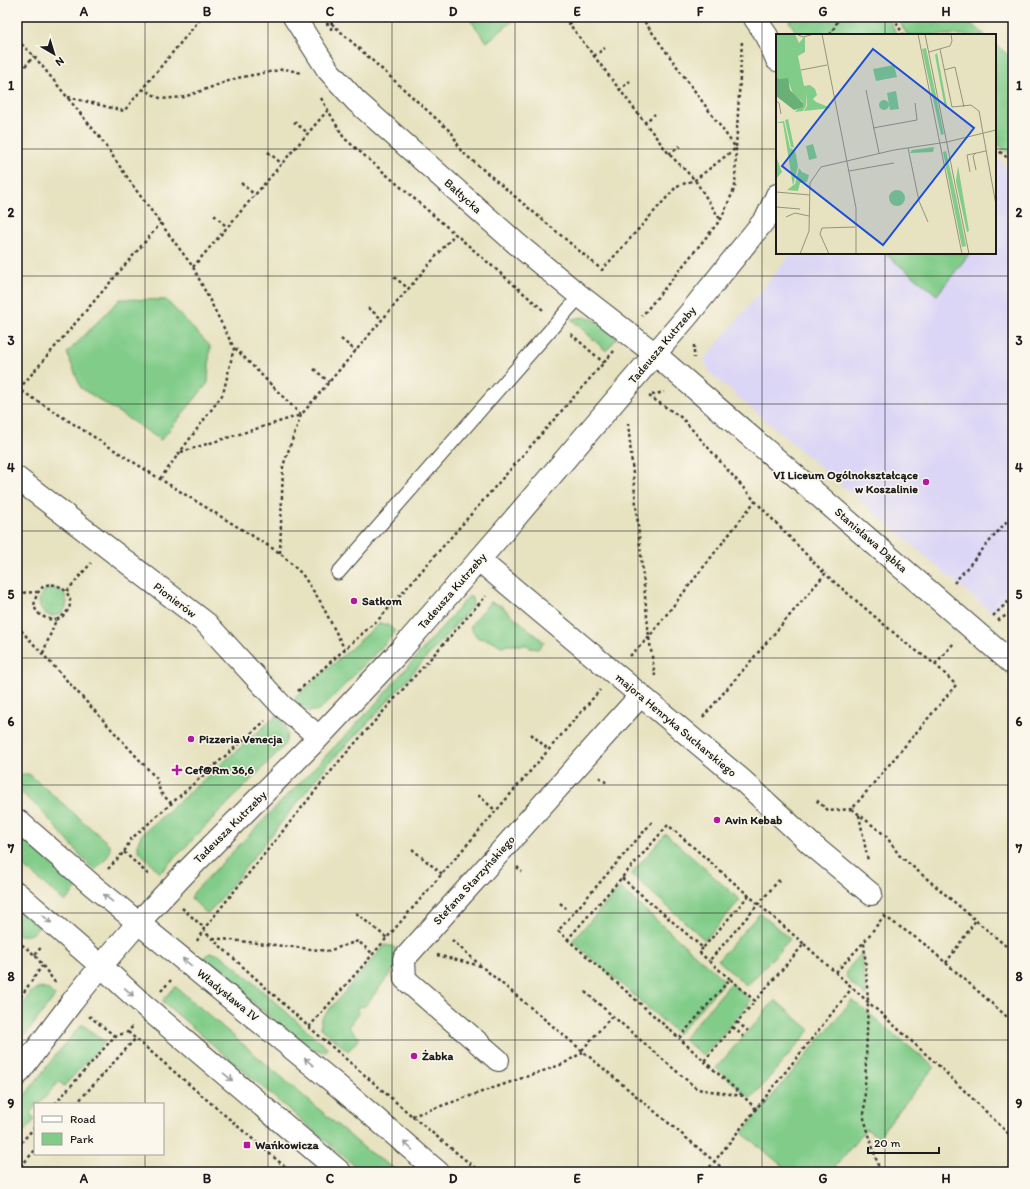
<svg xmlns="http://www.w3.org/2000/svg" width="1030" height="1189" font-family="Itim,sans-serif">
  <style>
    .built { fill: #dcd6f6 }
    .green { fill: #81cc89; stroke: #4e7452 }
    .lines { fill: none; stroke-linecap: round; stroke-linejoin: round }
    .service-casing { stroke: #3a3a35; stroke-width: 15 }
    .minor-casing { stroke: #3a3a35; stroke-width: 24 }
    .tertiary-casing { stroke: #3a3a35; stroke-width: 24 }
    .path { stroke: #3a3a35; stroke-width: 2.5; stroke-dasharray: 3 3; stroke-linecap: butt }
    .service { stroke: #fff; stroke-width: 13 }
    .minor { stroke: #fff; stroke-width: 22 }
    .tertiary { stroke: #fff; stroke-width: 22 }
    .oneway { stroke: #999 }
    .grid { fill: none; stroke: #1c1c1c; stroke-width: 1; stroke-opacity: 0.55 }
    .poi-dot { fill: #b5179e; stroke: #fbf7ec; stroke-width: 1.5 }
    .labels { text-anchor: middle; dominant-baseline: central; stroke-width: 3; stroke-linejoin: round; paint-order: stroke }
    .street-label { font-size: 12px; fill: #1c1c1c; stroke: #fbf7ec }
    .poi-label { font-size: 12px; font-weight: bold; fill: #1c1c1c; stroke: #fbf7ec; text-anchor: start }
    .inset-road { fill: none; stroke: #96937e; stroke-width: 1 }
    .view { fill: #1d4ed8; fill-opacity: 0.15; stroke: #1d4ed8; stroke-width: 2 }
    .inset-edge { fill: none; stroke: #1c1c1c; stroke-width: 2 }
    .neatline { fill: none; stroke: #1c1c1c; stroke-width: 1.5 }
    .grid-label { font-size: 13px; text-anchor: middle; font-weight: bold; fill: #1c1c1c }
  </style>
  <rect width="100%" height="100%" fill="#fbf7ec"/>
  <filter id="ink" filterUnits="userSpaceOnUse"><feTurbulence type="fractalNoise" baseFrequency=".025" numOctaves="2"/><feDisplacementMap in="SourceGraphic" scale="8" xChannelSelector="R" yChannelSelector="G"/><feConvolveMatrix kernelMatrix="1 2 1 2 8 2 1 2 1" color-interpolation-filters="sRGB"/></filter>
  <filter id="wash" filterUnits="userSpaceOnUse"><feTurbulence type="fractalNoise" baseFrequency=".012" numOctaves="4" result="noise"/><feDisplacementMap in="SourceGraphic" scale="16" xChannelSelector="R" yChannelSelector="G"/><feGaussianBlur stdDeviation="0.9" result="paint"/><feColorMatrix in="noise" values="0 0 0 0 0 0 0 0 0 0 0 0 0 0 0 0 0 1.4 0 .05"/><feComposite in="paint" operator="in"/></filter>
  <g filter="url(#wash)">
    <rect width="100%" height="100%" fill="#e7e2c0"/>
    <!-- built -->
    <path class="built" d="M995,157L1013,172V591L992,613L710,373L704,360L792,253H995Z"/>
    <!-- green -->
    <path class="green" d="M468,17H518L487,42Z
      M793,17H888L897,35H798L789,21Z
      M897,17H963L985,35H907Z
      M995,44L1013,59V157L995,142Z
      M884,253H970L937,295Z
      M120,299L166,300L210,346L208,383L161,440L81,388L67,353Z
      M584,317L595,320L617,338L607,350H605L571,319Z
      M39 602a14 14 0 1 1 28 0a14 14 0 1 1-28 0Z
      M469,596L472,598L473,605L380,710L329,763L210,912L206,913L191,898L194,892L371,709Z
      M490,602L500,605L544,642L538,649L530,648L527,645H507L505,646H501L493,641L478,638L471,630V625Z
      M380,623L388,625L395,631V633L321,709C309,714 301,711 291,703L297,696Z
      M277,715C286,725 291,735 283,747L160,873L138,850V843L141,835Z
      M17,774H29L109,844C113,855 102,863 95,870L88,864L40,809L17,789Z
      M17,834L78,887L65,902L17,861Z
      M666,834L740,900L705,940L631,874Z
      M620,888L725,981L678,1034L572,941Z
      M17,908L39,927C33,935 27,937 17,934Z
      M760,913L790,939L747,986L718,960Z
      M385,945L392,946L404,956L365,1006L357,1007L359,1013L348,1027L360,1038L348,1051L321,1028V1019Z
      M211,953L219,954L232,964L328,1049L325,1052L305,1047L201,959L208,954Z
      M862,953L866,996C841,975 840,977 862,953Z
      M731,983L751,1001L704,1056L683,1039Z
      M176,987L369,1152L399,1172H362L164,1003L163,1000L173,988Z
      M40,988L49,990L55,996L17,1046V1011L32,991Z
      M775,1000L810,1030L751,1099L716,1068Z
      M852,1000L934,1067L878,1137L866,1129L831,1172H790L742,1133Z
      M82,1024L105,1042L64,1086L59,1082L39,1104H35V1108L30,1113L35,1119L17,1140V1106L54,1057Z"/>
  </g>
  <g filter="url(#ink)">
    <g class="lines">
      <!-- service casing -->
      <g class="service-casing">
        <path id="service" d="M338,573L580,296"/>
      </g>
      <!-- minor casing -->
      <g class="minor-casing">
        <path id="minor" d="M294,17L328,70L356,101L517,244L580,296L655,354L1013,664
          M754,17L767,36L777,60
          M17,478L206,623L282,706L319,737
          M479,560L743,781L811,844L871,894
          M498,1060L405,979L404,959L641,695
          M17,1075L72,1002L101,966L138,923L184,874L319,737L399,652L504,531L689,314L767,217L777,195"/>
      </g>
      <!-- tertiary casing -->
      <g class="tertiary-casing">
        <path id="tertiary" d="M17,820L92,885L338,1086L438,1172
          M17,893L101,966L147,1008L340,1172"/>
      </g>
      <!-- path -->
      <path class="path" d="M564,17L669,154L695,180L720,219
        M641,17L736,148L735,187L721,219L642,316
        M894,17L903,35
        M326,24L331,23L452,133L461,151L602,270L677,186L695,180L736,148L742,41
        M569,24L578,17
        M331,30L332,17
        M830,35L840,17
        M17,40L34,56L101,139L136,190L193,267L234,348L223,394L160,479
        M594,56L605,48
        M17,75L34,56
        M142,89L162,99L184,97L237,78L285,69L302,73
        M619,90L630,81
        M68,97L124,111L202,17
        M321,98L344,138L543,310
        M294,122L308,133
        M644,123L655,114
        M995,148L1013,162
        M268,152L282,164
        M669,154L680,146
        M241,183L255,195
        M214,215L227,227
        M193,267L327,111
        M394,277L409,289
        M368,308L382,319
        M571,334L604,363
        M341,339L356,351
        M694,345V358
        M314,369L329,382
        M17,388L160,479L280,553L302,574L320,601L345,650
        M19,389L161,223
        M652,395L664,392
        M649,396L682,418L755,501L825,574
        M628,423L649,637L655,676
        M181,452L301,415L235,348
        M280,553L283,466L301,415L455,234
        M954,583L1013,514
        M67,591L91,563
        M17,593L37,592
        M993,616L1013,597
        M998,619L999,620L1013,611
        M17,626L157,779L160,792L171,803
        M43,653L56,620C93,602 47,565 36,597C30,612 43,619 56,620
        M630,656L649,637L755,501
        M935,664L954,643
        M298,691L382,616L614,351
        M703,717L825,574L908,645L935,664L956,685L852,809L829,811L816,800
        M531,734L549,750
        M599,777L608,784
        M478,795L496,811
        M852,809L886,836L899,855L1013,952
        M859,815L868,861
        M652,822L558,931L679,1038L730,979L755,1001L704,1061L679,1038
        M412,849L442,874
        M124,852L150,876
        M517,867L522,872
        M108,869L124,852L131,839L265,721
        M622,878L703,948L749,895
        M560,903L566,908
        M182,908L202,926L207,934L309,1027L412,1116L480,1172
        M356,913L387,938
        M884,916L922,942L1013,1022
        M213,938L328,951L358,941L373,954
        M452,940L481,966L727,1172
        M567,940L668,825L804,944L755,1001
        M17,941L35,955L57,985
        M197,941L203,930L341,759L486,596
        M804,944L939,1066L1013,1138
        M703,948L699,952L709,961
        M35,955L42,946
        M437,955L481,966
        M946,963L976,920
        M836,972L864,942
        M730,979L709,961L780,879
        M161,991L171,980
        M585,992L697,1089L743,1096L756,1109
        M17,1002L42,966
        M89,1016L115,1036
        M737,1022L748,1031
        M309,1027L373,954L600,690
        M733,1027L744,1037
        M128,1032L291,1172
        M582,1050L612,1016
        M704,1061L743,1096
        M55,1104L115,1036L128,1032L133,1026
        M76,1104L135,1039
        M412,1116L563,1064L583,1052
        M17,1147L35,1127
        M17,1171L35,1150
        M706,1172L852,988
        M880,1172L864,1118L868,1001L864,942L884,916V913"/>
      <!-- service -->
      <use href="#service" class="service"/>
      <!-- minor -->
      <use href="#minor" class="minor"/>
      <!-- tertiary -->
      <use href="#tertiary" class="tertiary"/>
    </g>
    <!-- one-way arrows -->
    <defs><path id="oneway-shaft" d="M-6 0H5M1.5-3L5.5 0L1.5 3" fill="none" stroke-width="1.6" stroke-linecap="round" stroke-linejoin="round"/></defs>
    <g class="oneway">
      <use href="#oneway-shaft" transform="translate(108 898) rotate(-141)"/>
      <use href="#oneway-shaft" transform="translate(47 919) rotate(41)"/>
      <use href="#oneway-shaft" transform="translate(187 962) rotate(-141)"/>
      <use href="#oneway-shaft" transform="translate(129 992) rotate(43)"/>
      <use href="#oneway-shaft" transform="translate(309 1062) rotate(-141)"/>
      <use href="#oneway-shaft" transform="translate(228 1077) rotate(40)"/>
      <use href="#oneway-shaft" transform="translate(408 1146) rotate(-139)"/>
    </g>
  </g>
  <!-- grid -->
  <path class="grid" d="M145,17V1104M268,17V1172M392,17V1172M515,17V1172M638,17V1172M762,17V1172M885,17V35M17,149H777M995,149H1013M885,253V1172M17,276H1013M17,404H1013M17,531H1013M17,658H1013M17,785H1013M17,913H1013M17,1040H1013M145,1154V1172"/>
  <!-- markers -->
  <g class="poi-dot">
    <circle cx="926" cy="482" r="4"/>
    <circle cx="354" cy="601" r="4"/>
    <circle cx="191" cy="739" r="4"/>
    <path d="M175 764h4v4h4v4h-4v4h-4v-4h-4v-4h4z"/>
    <circle cx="717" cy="820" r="4"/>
    <circle cx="414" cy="1056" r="4"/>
    <rect x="243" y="1141" width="8" height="8" rx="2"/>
  </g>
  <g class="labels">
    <!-- street labels -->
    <g class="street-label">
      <text transform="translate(463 196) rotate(42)">Bałtycka</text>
      <text transform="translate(662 345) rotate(-50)">Tadeusza Kutrzeby</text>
      <text transform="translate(871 540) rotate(41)">Stanisława Dąbka</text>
      <text transform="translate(452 591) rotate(-49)">Tadeusza Kutrzeby</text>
      <text transform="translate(175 600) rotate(37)">Pionierów</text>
      <text transform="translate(676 725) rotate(40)">majora Henryka Sucharskiego</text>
      <text transform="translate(230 827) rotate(-45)">Tadeusza Kutrzeby</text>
      <text transform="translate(474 880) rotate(-48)">Stefana Starzyńskiego</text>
      <text transform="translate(228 995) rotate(39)">Władysława IV</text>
    </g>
    <!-- poi labels -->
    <g class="poi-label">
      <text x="918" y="475" text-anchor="end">VI Liceum Ogólnokształcące<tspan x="918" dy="14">w Koszalinie</tspan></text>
      <text x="362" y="601">Satkom</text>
      <text x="199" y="739">Pizzeria Venecja</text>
      <text x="185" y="770">Cef@Rm 36,6</text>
      <text x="725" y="820">Avin Kebab</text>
      <text x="422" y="1056">Żabka</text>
      <text x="255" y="1145">Wańkowicza</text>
    </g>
  </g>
  <!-- overview -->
  <g transform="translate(776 34)">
    <rect width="220" height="220" fill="#e7e2c0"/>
    <path d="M0,0H19L23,9L29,2V18L22,22L28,52L34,51L39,55L41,61L37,65L40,68L55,74L28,77L31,72V59L30,72L27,77L19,78L27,68L17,60L13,49L0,43ZM150,14L168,100L165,101L146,15ZM161,19L171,72L169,74L159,21ZM118,31L121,43L100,47L97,35ZM120,57L123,75L114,76L111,59ZM103 71a5 5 0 1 1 10 0a5 5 0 1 1-10 0ZM12,85L18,113L20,114L15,113L9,86ZM8,87L14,114L19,116L22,132L17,152L7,89H0ZM37,110L41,124L33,126L30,112ZM158,113L157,118L134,119L136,116ZM170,117L180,162L190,212L186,213L167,118ZM0,122L6,138L0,145ZM182,132L193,197L191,198L180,147ZM23,134L26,138L33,141L31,148L24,149L22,157L11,156L19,150ZM113 164a8 8 0 1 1 16 0a8 8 0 1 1-16 0Z" fill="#81cc89"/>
    <path d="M0,43L4,45L12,44L14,56L27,69V73L18,76L0,62Z" fill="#68b075"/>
    <path class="inset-road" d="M20,0L27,3L38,0M46,0L80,174V220M142,0L186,220M149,0L193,220M164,15L176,73L195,71L203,77L220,171M153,18L174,12L176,7L175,0M25,36L51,31M168,36L179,33L188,73M90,56L103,119M0,67L3,69L5,80M97,94L141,86L139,69M132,114L143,167L152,188M200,119L197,122L200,136M73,137L118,129M194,138L191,121L210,117M0,158L34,161M0,173L24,175M10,183L19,179L33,182M24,220L33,197L34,149L45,133L118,116L171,108L220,96M53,220L44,200L46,194L79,193"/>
    <path class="view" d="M97,15L198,94L107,211L6,132Z"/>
    <rect width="220" height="220" class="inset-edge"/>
  </g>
  <!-- margin -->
  <rect width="1030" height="1189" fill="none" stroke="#fbf7ec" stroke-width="44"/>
  <!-- legend -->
  <rect x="34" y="1103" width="130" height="52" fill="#fbf7ec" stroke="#a29f99"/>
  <rect x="42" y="1116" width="20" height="6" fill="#ffffff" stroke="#a29f99"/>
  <text x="70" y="1123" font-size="12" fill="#1c1c1c">Road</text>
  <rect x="42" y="1133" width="20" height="12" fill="#81cc89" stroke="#a29f99"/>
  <text x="70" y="1143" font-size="12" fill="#1c1c1c">Park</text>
  <!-- north arrow -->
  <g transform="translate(54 54) rotate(142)" stroke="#fbf7ec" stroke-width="3" paint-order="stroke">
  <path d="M0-3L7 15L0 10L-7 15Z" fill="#1c1c1c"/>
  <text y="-6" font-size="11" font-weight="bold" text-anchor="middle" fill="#1c1c1c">N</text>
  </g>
  <!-- scale -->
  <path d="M868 1147v6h71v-6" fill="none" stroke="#1c1c1c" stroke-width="2"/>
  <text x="874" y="1147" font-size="12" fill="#1c1c1c" stroke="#fbf7ec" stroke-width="3" paint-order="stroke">20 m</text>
  <rect x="22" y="22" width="986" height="1145" class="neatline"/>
  <g class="grid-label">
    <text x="84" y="16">A</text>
    <text x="207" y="16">B</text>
    <text x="330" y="16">C</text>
    <text x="453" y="16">D</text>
    <text x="577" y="16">E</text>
    <text x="700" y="16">F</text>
    <text x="823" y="16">G</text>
    <text x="946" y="16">H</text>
    <text x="11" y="90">1</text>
    <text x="1019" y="90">1</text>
    <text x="11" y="217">2</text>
    <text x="1019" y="217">2</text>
    <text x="11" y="345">3</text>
    <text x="1019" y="345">3</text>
    <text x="11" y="472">4</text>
    <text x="1019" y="472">4</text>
    <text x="11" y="599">5</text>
    <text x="1019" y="599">5</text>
    <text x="11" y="726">6</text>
    <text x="1019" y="726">6</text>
    <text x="11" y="853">7</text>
    <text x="1019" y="853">7</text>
    <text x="11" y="981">8</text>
    <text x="1019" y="981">8</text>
    <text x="11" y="1108">9</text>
    <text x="1019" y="1108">9</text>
    <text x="84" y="1183">A</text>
    <text x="207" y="1183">B</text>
    <text x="330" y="1183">C</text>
    <text x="453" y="1183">D</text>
    <text x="577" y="1183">E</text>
    <text x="700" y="1183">F</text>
    <text x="823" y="1183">G</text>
    <text x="946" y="1183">H</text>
  </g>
</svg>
